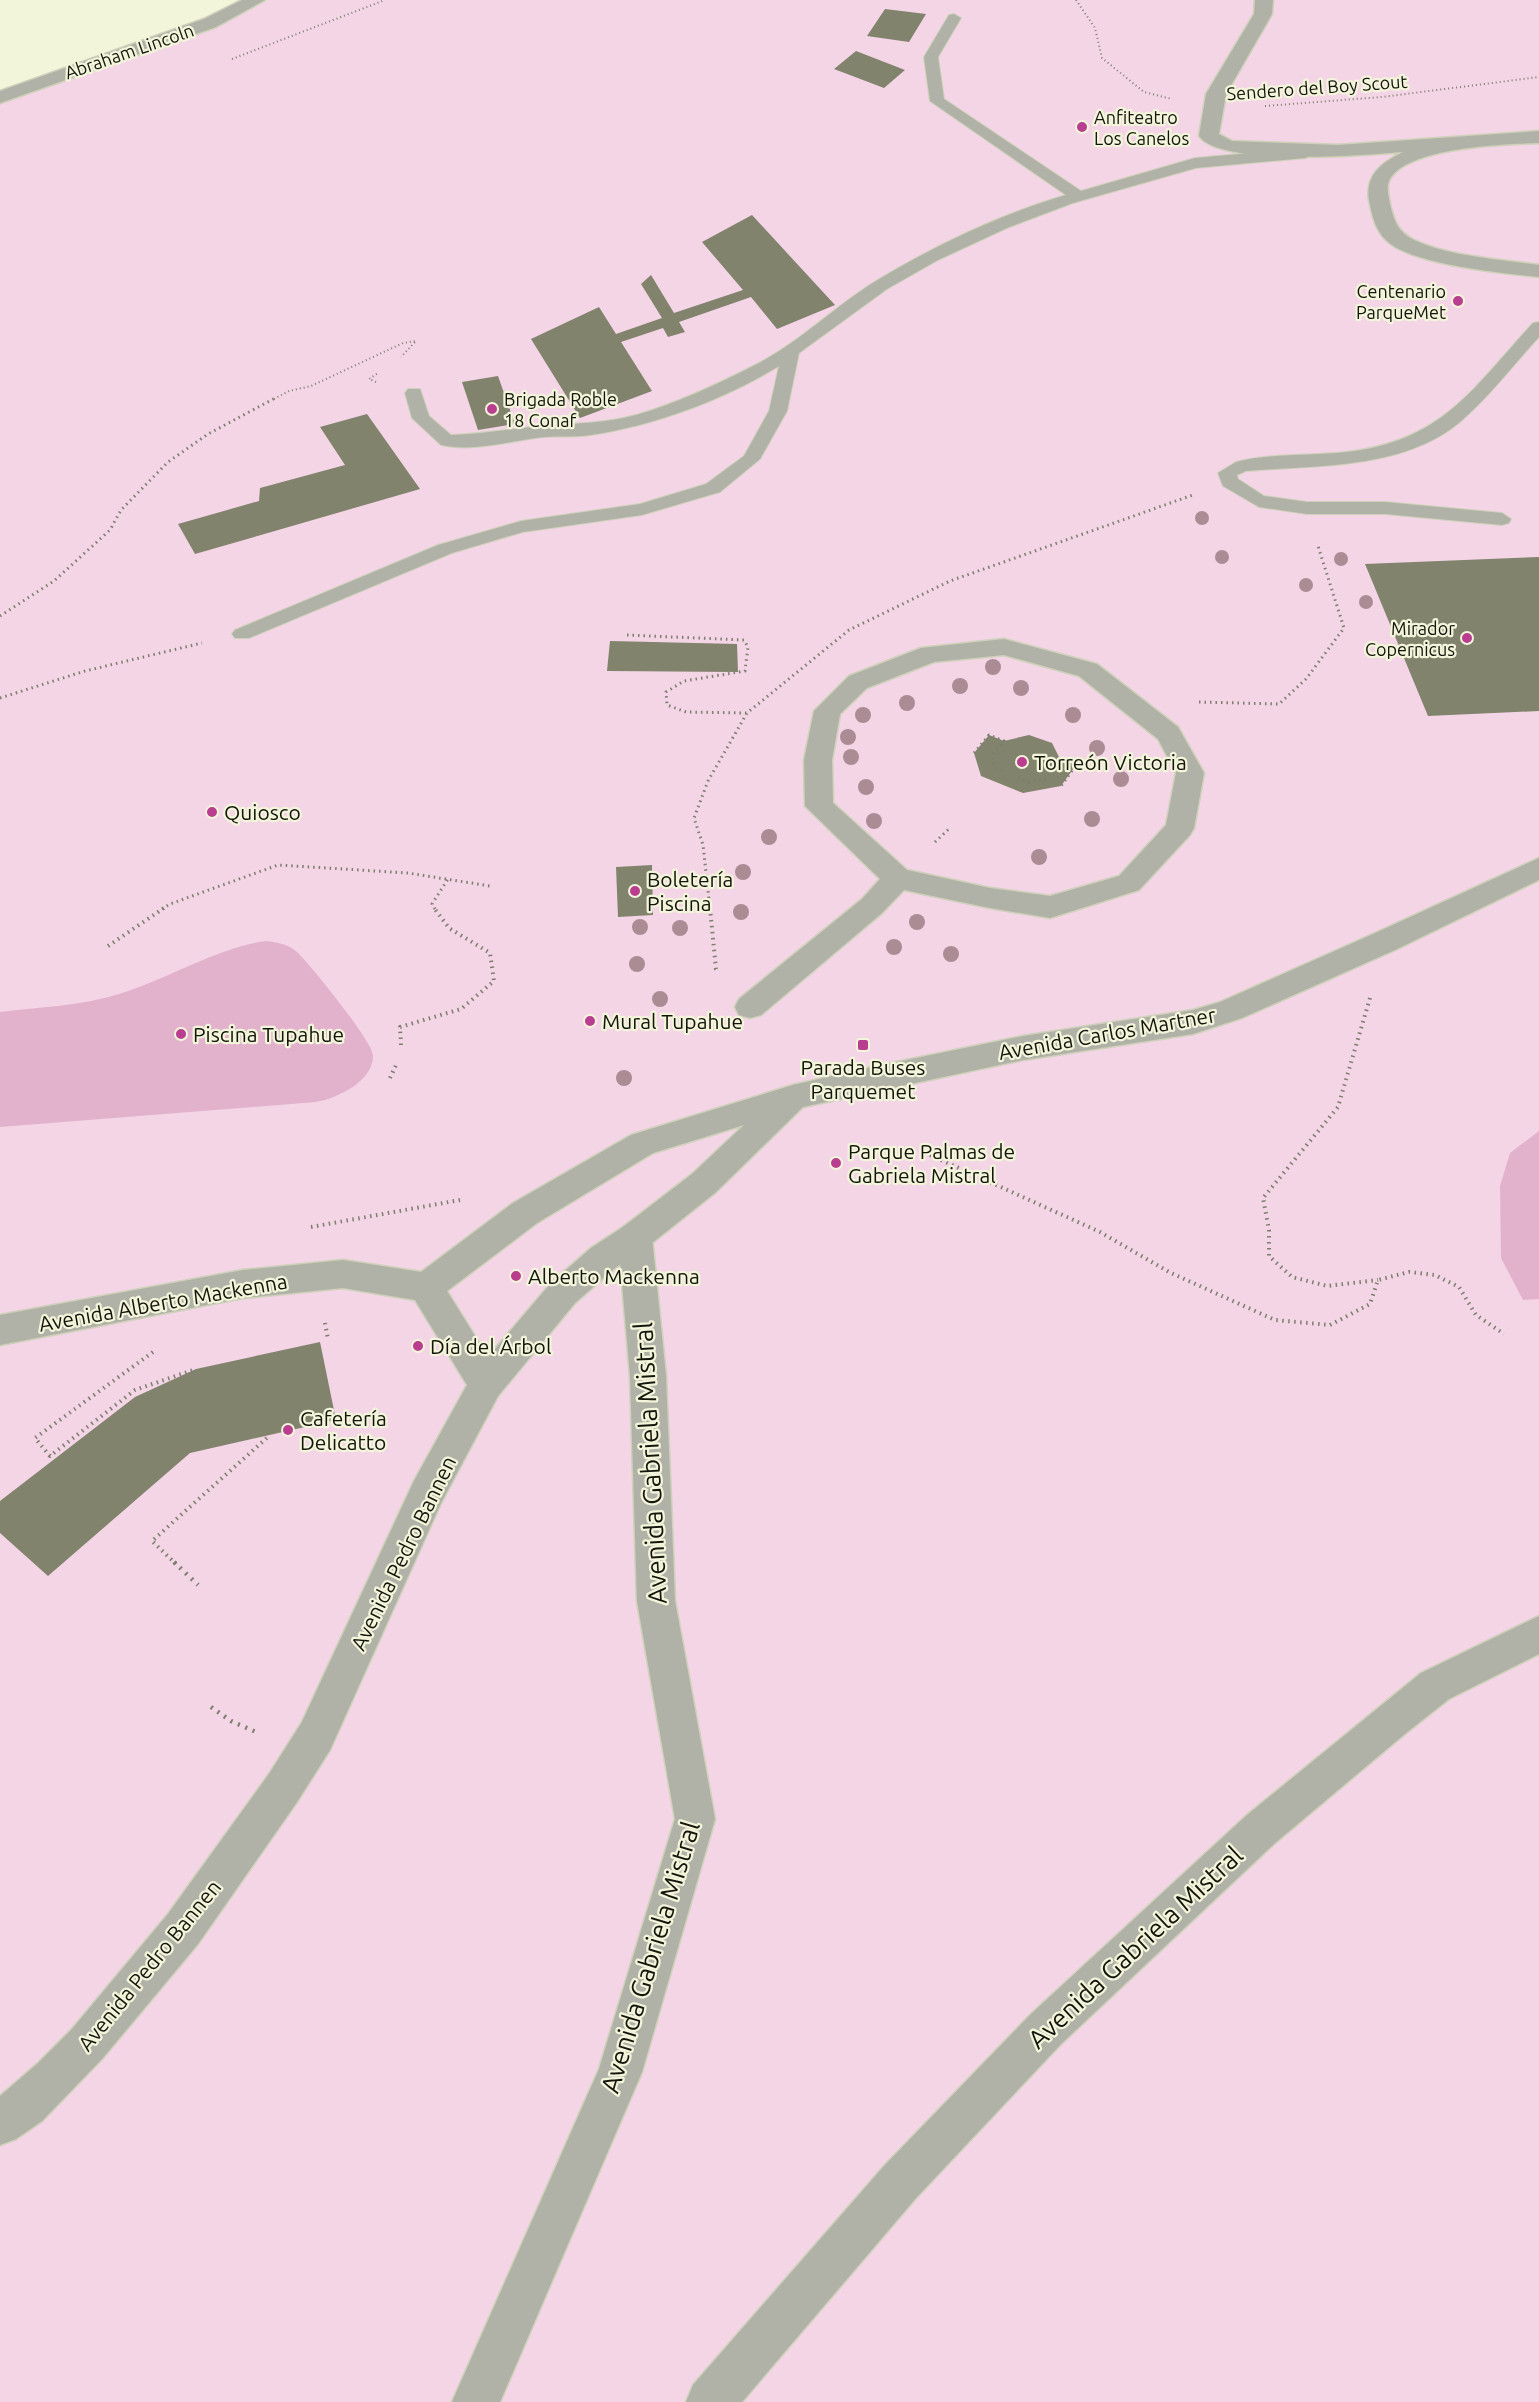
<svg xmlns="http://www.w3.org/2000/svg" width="1539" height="2402" font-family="Ubuntu,sans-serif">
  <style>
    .green { fill: #f3d5e6 }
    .water { fill: #e2b2cd }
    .building { fill: #81836c }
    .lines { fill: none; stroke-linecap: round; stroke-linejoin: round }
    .service-casing { stroke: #cfd1ba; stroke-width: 2 }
    .pedestrian-casing { stroke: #cfd1ba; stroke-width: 3 }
    .minor-casing { stroke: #cfd1ba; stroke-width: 3 }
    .path-far3 { stroke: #7d7e6d; stroke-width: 2; stroke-dasharray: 1 3; stroke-linecap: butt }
    .path-far2 { stroke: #7d7e6d; stroke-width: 3; stroke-dasharray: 1.5 4; stroke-linecap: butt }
    .path-far1 { stroke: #7d7e6d; stroke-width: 4; stroke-dasharray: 1.5 4.5; stroke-linecap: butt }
    .path { stroke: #7d7e6d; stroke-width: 4.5; stroke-dasharray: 2 6; stroke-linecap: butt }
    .service { fill: #b1b2a7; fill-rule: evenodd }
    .pedestrian { fill: #b1b2a7; fill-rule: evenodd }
    .minor { fill: #b1b2a7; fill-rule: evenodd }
    .tree { fill: #ab8b94 }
    .poi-dot { fill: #b93e90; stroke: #f3f5db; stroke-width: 2 }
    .labels { text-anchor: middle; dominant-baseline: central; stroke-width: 4.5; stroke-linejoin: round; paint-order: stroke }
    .far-street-label { font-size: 18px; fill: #14150c; stroke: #f3f5db }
    .far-poi-label { font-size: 18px; fill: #14150c; stroke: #f3f5db; text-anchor: start }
    .poi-label { font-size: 21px; fill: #14150c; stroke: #f3f5db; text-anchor: start }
    .street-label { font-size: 21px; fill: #14150c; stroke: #f3f5db }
    .near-street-label { font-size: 26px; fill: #14150c; stroke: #f3f5db }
  </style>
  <rect width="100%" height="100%" fill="#f3f5db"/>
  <!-- green -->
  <path class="green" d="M268,0H1539V2402H0V104L218,26Z"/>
  <!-- water -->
  <path class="water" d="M267,941C279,943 288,944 297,952C309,963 374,1043 373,1056C373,1081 338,1098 316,1102L0,1127V1012C39,1007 81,1006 119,994C165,980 221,946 267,941Z
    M1539,1131V1299L1523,1300L1501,1258L1500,1186L1510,1153Z"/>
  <!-- building -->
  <path class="building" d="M885,9L926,14L909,42L867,36Z
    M856,51L905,70L884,88L834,69Z
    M752,215L835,305L777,329L751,297L679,322L685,332L668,337L663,328L621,342L652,391L580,418L531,339L599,307L616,334L662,318L641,284L651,275L674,313L743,290L702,242Z
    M498,376L515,424L478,430L462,382Z
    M367,414L420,489L195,554L178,524L259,501L260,488L345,465L320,427Z
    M1539,557V711L1428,716L1365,564Z
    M610,641L737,644L738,672L607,671Z
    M989,735L1004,741L1029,735L1052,743L1060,759L1076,765L1061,786L1023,793L981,776L974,753Z
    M652,865L653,915L618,917L616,867Z
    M320,1342L336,1420L190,1453L48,1576L0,1533V1501L135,1397L196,1369Z"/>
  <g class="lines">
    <!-- service casing -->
    <g class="service-casing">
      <path id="service" d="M954,14L961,18L938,57L944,99L1081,191L1195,158L1306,148L1314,153L1306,158L1196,168L1073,203L1007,228L938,260L887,289L799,353L787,411L760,459L720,492L642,515L523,532L452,553L249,638H235L232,634L235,630L438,545L521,521L640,504L706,484L744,456L769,411L779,366C723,400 656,425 591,435C573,438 554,435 536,438C507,442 470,452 441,445L412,418L405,393L408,389H420L429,416L451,435C483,434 514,428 546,426C577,423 606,423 636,415C678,403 718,384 757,364C800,342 835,306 876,281C934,246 1001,214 1066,195L930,101L924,57L949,15Z
        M1539,322V337C1513,365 1490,396 1461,421C1404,470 1316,465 1246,471L1237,475L1238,479L1264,496L1307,502H1385L1502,513L1511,519L1509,523L1502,525L1385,514H1307L1259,507L1223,486L1218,473L1236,462C1270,453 1310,456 1346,452C1443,441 1472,389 1533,323Z"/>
    </g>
    <!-- pedestrian casing -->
    <g class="pedestrian-casing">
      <path id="pedestrian" d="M1004,639L1097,664L1178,727L1204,773L1194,828L1190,835L1139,890L1050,918L990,908L904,890L882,913L761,1015L750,1018L739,1015L735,1007L739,999L862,899L880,879L805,806L804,760L814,711L849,676L921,648ZM1004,655L1079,676L1158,739L1176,773L1166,825L1119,876L1050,896L990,888L907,870L833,803L832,760L840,714L867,688L934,662Z
        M635,1223L647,1227L652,1237L666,1376L675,1601L715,1819L642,2072L500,2402H452L599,2069L675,1819L637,1601L630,1376L618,1237L623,1227Z
        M1539,1616V1654L1449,1699L1406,1733L1275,1843L1061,2044L916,2198L742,2402H686L693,2385L884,2166L1031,2014L1247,1815L1421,1673Z"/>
    </g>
    <!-- minor casing -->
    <g class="minor-casing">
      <path id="minor" d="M242,0H265L216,27L0,103V91L204,19Z
        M1255,0H1273L1272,14L1226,94L1219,134L1232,141L1338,145L1539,131V143C1506,144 1404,147 1389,181C1386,188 1389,197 1390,204C1394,221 1398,232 1414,240C1451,257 1499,259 1539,265V277C1503,273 1413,265 1387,241C1375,230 1372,215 1369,200C1365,174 1383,162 1403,152C1365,155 1221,167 1199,136L1206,94L1254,14Z
        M1539,858V880L1395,950L1242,1018L1193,1034L1023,1060L803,1107L716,1192L647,1247L615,1268L575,1303L498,1396L441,1503L330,1750L297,1802L198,1944L102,2059L42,2121L16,2139L0,2145V2096L37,2064L72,2029L168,1914L269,1774L302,1722L414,1481L467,1385L415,1300L343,1288L243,1298L0,1345V1315L243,1270L343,1260L421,1272L513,1203L631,1135L793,1085L858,1070L1023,1036L1193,1010L1220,1002L1373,934ZM744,1125L692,1174L623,1227L591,1248L551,1283L488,1357L447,1291L537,1223L653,1153Z"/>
    </g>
    <!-- path-far3 -->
    <path class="path-far3" d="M1076,0L1095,28L1102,58L1144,92L1172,99
      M232,59L385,0
      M1265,106L1382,97L1539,77
      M376,382L369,379L378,373
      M274,399L289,391L311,386L403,343L416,341L401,357"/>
    <!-- path-far2 -->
    <path class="path-far2" d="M0,616L54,581L110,530L121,510L168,462L208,434L277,397
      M627,635L744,640L748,647L745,671L684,681L666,692L667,705L686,712L747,713
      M0,698L85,671L202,643
      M1199,702L1279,704L1306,679L1344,628L1318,546
      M974,753L989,735L1004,741L992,756L995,768L1001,771
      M1018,778L1029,782L1045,779L1060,759L1076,765L1061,786
      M935,842L950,828
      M162,909L170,904L278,865L408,873L490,886
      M435,909L432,904L448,879
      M710,909L703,845L694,818L708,781L747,713L849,630L950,581L1193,495"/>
    <!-- path-far1 -->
    <path class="path-far1" d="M710,908L716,969L719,972
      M108,946L164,908
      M1370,998L1338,1107L1263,1198L1269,1230V1256L1292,1277L1327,1286L1378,1280
      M401,1045L400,1027L461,1009L494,981L490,953L449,928L434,908
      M390,1078L397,1063
      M930,1155L1100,1232L1171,1273L1275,1320L1330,1325L1370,1304L1378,1280L1409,1272L1435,1275L1459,1287L1476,1315L1504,1334
      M311,1227L460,1200
      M325,1323L328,1339
      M153,1352L35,1438L50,1456L135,1390L196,1369
      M176,1564L152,1541L270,1435"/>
    <!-- path -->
    <path class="path" d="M174,1562L198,1585
      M211,1707L231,1721L256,1732"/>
    <!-- service -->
    <use href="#service" class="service"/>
    <!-- pedestrian -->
    <use href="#pedestrian" class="pedestrian"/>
    <!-- minor -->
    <use href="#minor" class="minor"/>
  </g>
  <!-- trees -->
  <g class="tree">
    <circle cx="1202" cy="518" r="7"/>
    <circle cx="1222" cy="557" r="7"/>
    <circle cx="1341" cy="559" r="7"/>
    <circle cx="1306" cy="585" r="7"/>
    <circle cx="1366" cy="602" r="7"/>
    <circle cx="993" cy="667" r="8"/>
    <circle cx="960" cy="686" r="8"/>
    <circle cx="1021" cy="688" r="8"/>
    <circle cx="907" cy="703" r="8"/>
    <circle cx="863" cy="715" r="8"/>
    <circle cx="1073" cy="715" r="8"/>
    <circle cx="848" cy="737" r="8"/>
    <circle cx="1097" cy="748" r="8"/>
    <circle cx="851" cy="757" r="8"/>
    <circle cx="1121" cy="779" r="8"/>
    <circle cx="866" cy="787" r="8"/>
    <circle cx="1092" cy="819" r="8"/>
    <circle cx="874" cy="821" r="8"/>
    <circle cx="769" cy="837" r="8"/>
    <circle cx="1039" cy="857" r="8"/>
    <circle cx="743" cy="872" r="8"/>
    <circle cx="741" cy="912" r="8"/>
    <circle cx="917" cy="922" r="8"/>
    <circle cx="640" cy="927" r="8"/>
    <circle cx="680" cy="928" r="8"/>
    <circle cx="894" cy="947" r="8"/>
    <circle cx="951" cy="954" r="8"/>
    <circle cx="637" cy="964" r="8"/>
    <circle cx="660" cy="999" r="8"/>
    <circle cx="624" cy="1078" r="8"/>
  </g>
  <!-- markers -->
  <g class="poi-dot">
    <circle cx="1082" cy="127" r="6"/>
    <circle cx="1458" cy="301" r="6"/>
    <circle cx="492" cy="409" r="6"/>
    <circle cx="1467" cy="638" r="6"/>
    <circle cx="1022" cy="762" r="6"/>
    <circle cx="212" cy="812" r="6"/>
    <circle cx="635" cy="891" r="6"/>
    <circle cx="590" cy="1021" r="6"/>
    <circle cx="181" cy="1034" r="6"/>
    <rect x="857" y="1039" width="12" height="12" rx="3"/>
    <circle cx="836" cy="1163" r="6"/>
    <circle cx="516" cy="1276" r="6"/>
    <circle cx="418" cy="1346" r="6"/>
    <circle cx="288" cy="1430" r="6"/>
  </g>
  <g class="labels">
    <!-- far-street labels -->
    <g class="far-street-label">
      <text transform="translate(129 51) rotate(-19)">Abraham Lincoln</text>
      <text transform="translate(1317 87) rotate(-4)">Sendero del Boy Scout</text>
    </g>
    <!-- far-poi labels -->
    <g class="far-poi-label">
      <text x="1094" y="117">Anfiteatro<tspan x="1094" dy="21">Los Canelos</tspan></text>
      <text x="1446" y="291" text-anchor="end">Centenario<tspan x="1446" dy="21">ParqueMet</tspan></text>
      <text x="504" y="399">Brigada Roble<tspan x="504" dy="21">18 Conaf</tspan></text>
      <text x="1455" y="628" text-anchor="end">Mirador<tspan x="1455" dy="21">Copernicus</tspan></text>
    </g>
    <!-- poi labels -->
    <g class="poi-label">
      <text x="1034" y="762">Torreón Victoria</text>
      <text x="224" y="812">Quiosco</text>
      <text x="647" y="879">Boletería<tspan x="647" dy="24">Piscina</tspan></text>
      <text x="602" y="1021">Mural Tupahue</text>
      <text x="193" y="1034">Piscina Tupahue</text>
      <text x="863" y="1067" text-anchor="middle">Parada Buses<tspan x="863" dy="24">Parquemet</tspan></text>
      <text x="848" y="1151">Parque Palmas de<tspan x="848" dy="24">Gabriela Mistral</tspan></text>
      <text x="528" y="1276">Alberto Mackenna</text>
      <text x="430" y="1346">Día del Árbol</text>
      <text x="300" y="1418">Cafetería<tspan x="300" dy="24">Delicatto</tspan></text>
    </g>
    <!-- street labels -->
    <g class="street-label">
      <text transform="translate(1107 1033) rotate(-10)">Avenida Carlos Martner</text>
      <text transform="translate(163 1302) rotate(-10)">Avenida Alberto Mackenna</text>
      <text transform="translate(403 1553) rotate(-64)">Avenida Pedro Bannen</text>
      <text transform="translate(149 1965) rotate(-51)">Avenida Pedro Bannen</text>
    </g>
    <!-- near-street labels -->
    <g class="near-street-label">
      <text transform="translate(650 1463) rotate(-93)">Avenida Gabriela Mistral</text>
      <text transform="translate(1135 1947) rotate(-43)">Avenida Gabriela Mistral</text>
      <text transform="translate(650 1957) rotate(-73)">Avenida Gabriela Mistral</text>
    </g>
  </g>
</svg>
